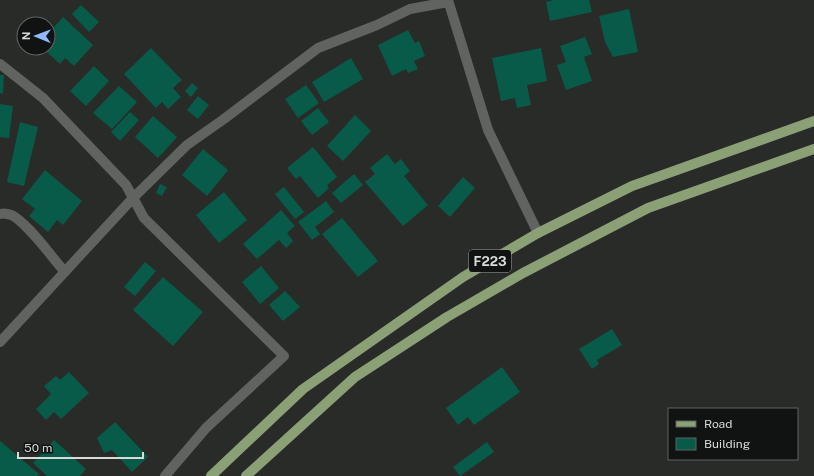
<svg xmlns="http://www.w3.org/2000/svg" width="814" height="476" font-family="'Public Sans',sans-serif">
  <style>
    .building { fill: #095b49 }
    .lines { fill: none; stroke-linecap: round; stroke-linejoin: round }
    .minor { stroke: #606360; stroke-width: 10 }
    .major { stroke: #8ba075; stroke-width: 10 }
    .labels { text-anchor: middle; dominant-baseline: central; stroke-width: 4; stroke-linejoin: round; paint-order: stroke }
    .shield { fill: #111312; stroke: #9d9f9e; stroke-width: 1 }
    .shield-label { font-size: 13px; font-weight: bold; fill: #d9dbda }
  </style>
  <rect width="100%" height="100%" fill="#282b28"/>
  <!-- building -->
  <path class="building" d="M554,0H589L592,12L550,21L546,2Z
    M81,5L99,22L89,32L72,14Z
    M629,9L638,52L613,57L605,42L599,16Z
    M63,17L93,45L74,66L65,58L60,64L47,52L53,45L48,41V34Z
    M408,30L415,43L419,41L425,56L414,61L418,69L408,73L406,69L392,76L378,45Z
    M585,37L592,54L584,57L592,81L566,90L557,65L566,62L560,46Z
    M151,48L182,80L173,88L181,97L168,109L162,102L156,108L124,74Z
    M541,48L547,81L527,85L531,105L517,108L515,98L501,101L492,58Z
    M351,58L363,79L324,102L312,82Z
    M94,66L109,81L86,106L70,91Z
    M0,75H4L3,94L0,93Z
    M192,83L198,88L191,97L185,91Z
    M306,85L319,103L298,118L285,99Z
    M119,86L137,102L112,129L93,113Z
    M198,96L209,105L198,119L187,110Z
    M0,104L13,106L9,138L0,137Z
    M318,108L329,122L312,135L301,121Z
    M130,112L139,120L120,141L111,132Z
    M355,115L371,131L343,161L327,146Z
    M153,116L177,137L158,158L135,137Z
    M20,122L38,127L24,186L7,182Z
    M313,147L337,177L327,185L329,188L318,198L300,176L296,179L287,168Z
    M203,149L228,170L207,196L182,175Z
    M387,154L395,164L401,159L410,171L404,176L428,205L403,226L365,182L375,174L370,168Z
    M45,170L82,201L63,225L57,220L48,232L29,216L35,209L22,199Z
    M354,174L363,185L341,203L332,193Z
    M463,177L475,188L450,217L438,206Z
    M160,184L167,187L162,196L156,193Z
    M284,187L304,212L295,219L275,194Z
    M224,192L247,220L219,243L196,215Z
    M326,201L334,212L315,227L320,234L312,240L298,222Z
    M281,210L295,226L287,233L293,241L286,248L279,240L257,259L243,244Z
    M342,218L378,261L358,277L322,234Z
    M145,262L156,271L135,296L124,287Z
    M261,266L279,288L260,304L242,282Z
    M163,277L203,312L173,346L133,310Z
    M285,291L300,307L283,321L269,305Z
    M612,329L622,345L597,360L599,364L592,369L579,349Z
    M502,367L520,392L474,425L468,417L458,425L446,408Z
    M69,372L89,393L61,419L54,412L46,420L36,409L51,394L44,386L56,376L60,380Z
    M115,422L148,457L132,472L112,450L104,453L97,438Z
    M54,440L86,469L80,476H47L33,463Z
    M0,441L39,474L37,476H0Z
    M487,442L494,452L460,476L453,467Z"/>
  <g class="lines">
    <!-- minor -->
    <path class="minor" d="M448,0L488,130L538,233
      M0,64L43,98L126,185L144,218L284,356L206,428L165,476
      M0,214C4,213 11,214 15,217C34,231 49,254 65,272
      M0,342L133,198L187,145L224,119L318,48L377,25L410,9L448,2"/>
    <!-- major -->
    <path class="major" d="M211,476L303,389L463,277L538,233L632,186L814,121
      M246,476L355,377L447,317L523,273L648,208L814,149"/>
  </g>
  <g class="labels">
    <!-- shield labels -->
    <rect class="shield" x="469" y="250" width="42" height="22" rx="3"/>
    <g class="shield-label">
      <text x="490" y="261">F223</text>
    </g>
  </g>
  <!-- legend -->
  <rect x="668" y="408" width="130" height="52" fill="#111312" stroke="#616362"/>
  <rect x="676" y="421" width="20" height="6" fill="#8ba075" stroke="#616362"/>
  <text x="704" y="428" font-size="12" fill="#d9dbda">Road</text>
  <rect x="676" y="438" width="20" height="12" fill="#095b49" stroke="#616362"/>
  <text x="704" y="448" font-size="12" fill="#d9dbda">Building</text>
  <!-- north arrow -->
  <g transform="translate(36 36) rotate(271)"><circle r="19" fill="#111312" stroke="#616362"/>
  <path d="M0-3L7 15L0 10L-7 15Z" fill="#8fb8fd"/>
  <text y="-6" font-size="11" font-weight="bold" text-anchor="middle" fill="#d9dbda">N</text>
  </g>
  <!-- scale -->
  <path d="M18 452v6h125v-6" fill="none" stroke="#d9dbda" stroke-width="2"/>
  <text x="24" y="452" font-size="12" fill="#d9dbda" stroke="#111312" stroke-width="3" paint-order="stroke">50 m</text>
</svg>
